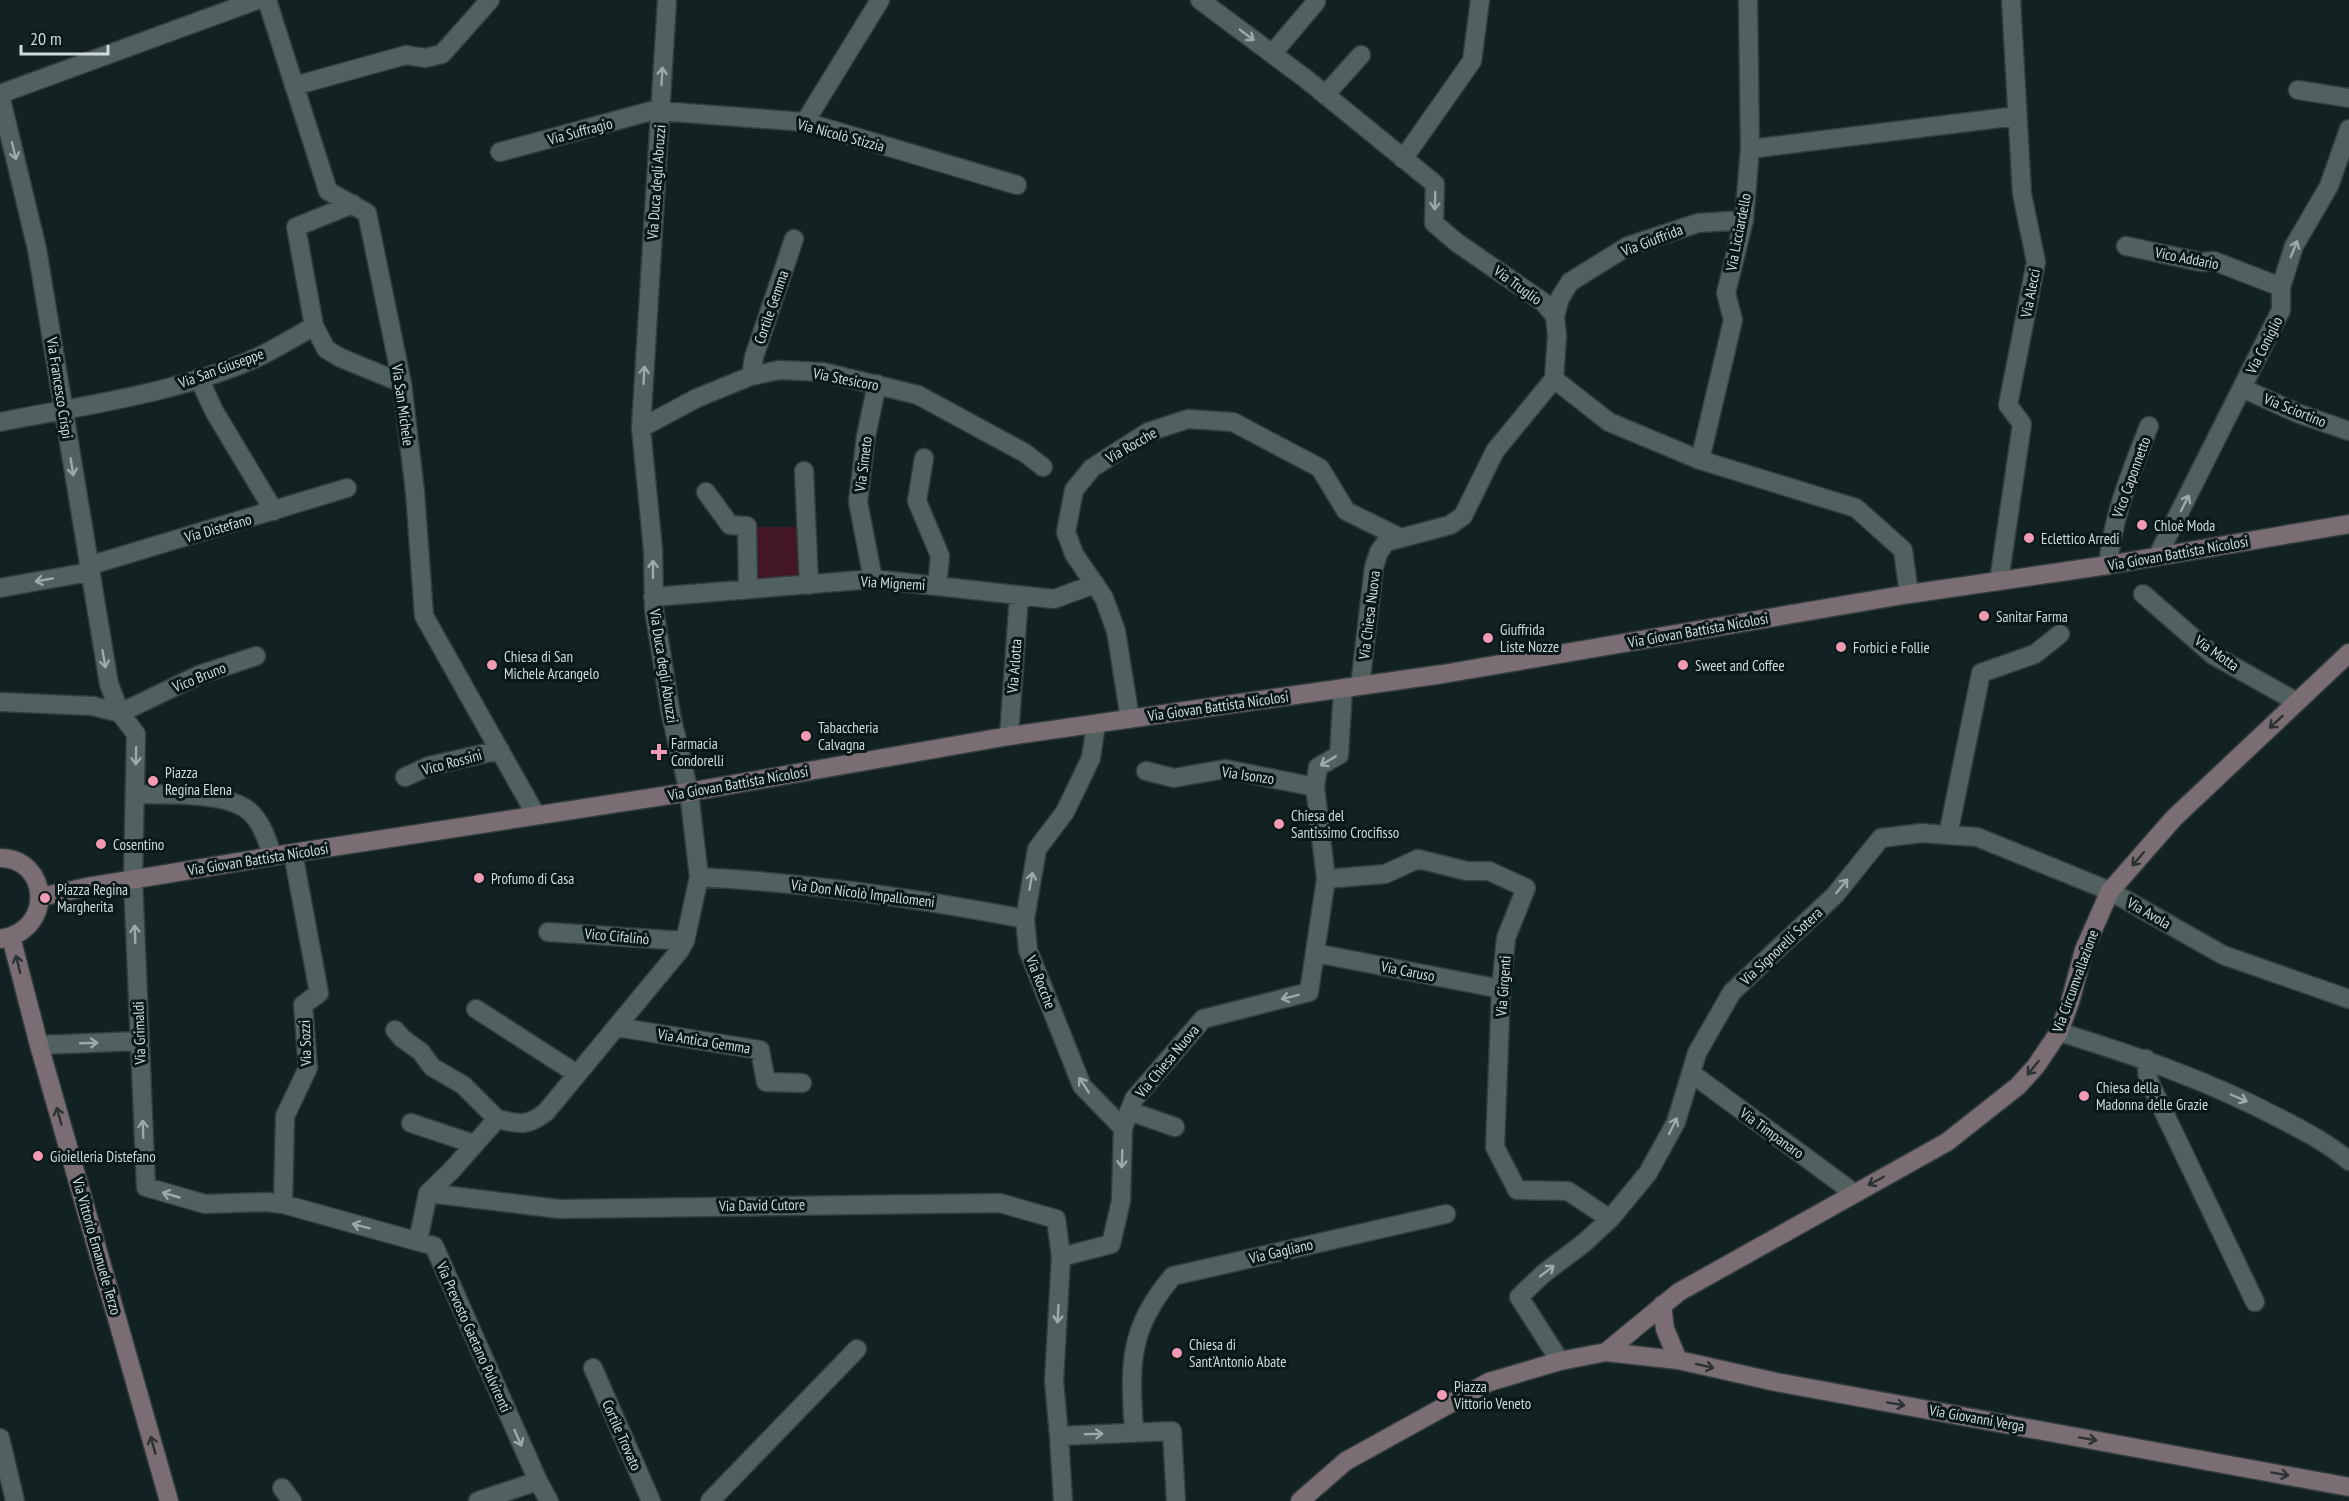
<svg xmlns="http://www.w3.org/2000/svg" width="2349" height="1501" font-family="'PT Sans Narrow',sans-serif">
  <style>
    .green { fill: #431626 }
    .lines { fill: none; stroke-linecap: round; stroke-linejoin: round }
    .street-casing { stroke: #333d3d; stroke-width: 21 }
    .secondary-casing { stroke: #333d3d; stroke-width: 21 }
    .street { stroke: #506160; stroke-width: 18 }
    .secondary { stroke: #7b6d74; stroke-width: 18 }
    .oneway { stroke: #9daaa9 }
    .oneway2 { stroke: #2b3234 }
    .poi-dot { fill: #f19ab3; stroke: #091818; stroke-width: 2 }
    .labels { text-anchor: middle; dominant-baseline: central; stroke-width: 6; stroke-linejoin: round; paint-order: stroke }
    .street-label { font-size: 15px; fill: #d1dada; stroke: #091818 }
    .poi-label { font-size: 15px; fill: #d1dada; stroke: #091818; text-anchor: start }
  </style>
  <rect width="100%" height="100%" fill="#122121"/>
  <!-- green -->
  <path class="green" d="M753,527H798L801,577L755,580Z"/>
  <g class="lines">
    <!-- street casing -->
    <g class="street-casing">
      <path id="street" d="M267,0L328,191L367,213L402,383L415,492L424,616L536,815
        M1200,0L1306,79L1435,184L1434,223L1456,242L1543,302L1555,316L1557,336L1554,379
        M1272,54L1316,2
        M294,86L406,55L425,58L442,54L490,0
        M2298,90L2349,98
        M0,94L257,0
        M0,95L37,249L109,684L120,713L136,734L133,879L146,1187L205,1204L266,1202L283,1204L434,1246L538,1481L549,1501
        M1325,95L1361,55
        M805,122L880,0
        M1750,149L2017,116
        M500,152L651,111H660L805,122L1017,185
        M1403,159L1472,61L1480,0
        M2126,246L2201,262L2214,261L2281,287
        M1555,316L1560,298L1570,282L1628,246L1698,223L1744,220
        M314,326L326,349L341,358L402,383
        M751,376L754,357L794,239
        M199,378L214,411L274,511
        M1554,379L1609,422L1700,460L1856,508L1903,550L1909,594
        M2242,388L2297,413L2349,431
        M0,422C81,406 183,392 258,357C277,348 295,337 314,326L296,227L353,204
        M641,428L697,398L751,376L779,370L823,372L918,395L1025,453L1043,467
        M924,458L917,501L940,556L937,586
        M1700,460L1733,320L1726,293L1744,220L1750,149L1748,0
        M804,471L809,585
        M706,492L730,525L747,526L748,589
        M2158,555L2281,310V287L2294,246L2329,186L2349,129
        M2108,565C2113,515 2131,472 2149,426
        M88,566L347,488
        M873,579L858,502L866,436L877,384
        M1999,581L2022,424L2008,405L2036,262L2022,194L2011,0
        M0,588L89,572
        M2143,594L2213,655L2297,702
        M653,597L873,579L1054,599L1095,584
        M1360,686L1374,567L1379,552L1386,542L1450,525L1463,516L1495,451L1554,379
        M0,702L93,706L120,713L199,675L256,656
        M1130,719L1116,631L1104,598L1074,554L1066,532L1074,490L1092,468L1148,432L1188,419L1233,422L1320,468L1346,511L1401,538
        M1096,724L1091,758L1065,812L1037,849L1025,919L1028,950L1082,1086L1123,1128
        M1009,736L1019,595
        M1146,771L1174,778L1225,769L1315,787
        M405,777L429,766L500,750
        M135,794C166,795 225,791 249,811C262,822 267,841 273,856
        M1948,835L1977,837L2110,891L2223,955L2349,999
        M699,877C809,883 917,898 1025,919
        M1326,879L1385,874L1418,859L1467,871H1489L1526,888L1506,938L1501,989L1495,1147L1517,1190L1568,1191L1610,1219
        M548,932L685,941
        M1315,953L1501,989
        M476,1009L577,1074
        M616,1027L760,1050L766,1082L802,1083
        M395,1030L402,1038L421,1052L432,1067L463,1085L497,1119
        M2059,1032C2134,1055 2209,1081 2279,1118C2304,1131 2328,1143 2349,1161
        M39,1045L140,1041
        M2146,1059L2148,1079L2255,1302
        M1691,1073L1854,1193
        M1129,1111L1175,1127
        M411,1123L474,1144
        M428,1193L559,1209L1000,1203L1056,1219L1061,1257
        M283,1204L285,1116L308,1068L303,1005L319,993L293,853
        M418,1241L428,1193L451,1171L497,1119C520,1124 527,1127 546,1112L680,950L685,941L699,877L689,792L671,715L654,609L653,550L641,428L667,0
        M1560,1361L1519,1297L1543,1274L1584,1243L1610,1219L1648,1173L1676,1122L1697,1053L1732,992L1835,895L1881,838L1922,833L1948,835L1981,673L2035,654L2060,634
        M593,1368L651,1501
        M1134,1433C1130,1367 1127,1329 1173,1276L1446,1214
        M1059,1436L1054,1381L1061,1257L1111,1244L1121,1201L1123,1128L1134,1099L1203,1019L1309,992L1326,879L1315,787L1318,767L1339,755L1343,688
        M0,1438L15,1501
        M282,1488L292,1501
        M478,1501L538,1481
        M710,1501L857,1349
        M1063,1501L1059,1436L1172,1431L1176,1501"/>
    </g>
    <!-- secondary casing -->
    <g class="secondary-casing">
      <path id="secondary" d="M0,858C49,858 56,930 0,939
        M40,897L87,887L293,853L689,792L1009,736L1443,674L1909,594L2108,565L2349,524
        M11,937L39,1045L169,1501
        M1662,1305L1665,1329L1678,1360
        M1606,1352L1679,1292L1947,1142L2018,1086L2036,1066L2059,1032L2070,1002L2084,950L2110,891L2174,818L2349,653
        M1300,1501L1346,1461L1489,1382L1560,1361L1606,1352L1678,1360L1776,1382L2349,1487"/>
    </g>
    <!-- street -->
    <use href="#street" class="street"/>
    <!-- secondary -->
    <use href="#secondary" class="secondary"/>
  </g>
  <!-- one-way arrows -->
  <defs><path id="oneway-shaft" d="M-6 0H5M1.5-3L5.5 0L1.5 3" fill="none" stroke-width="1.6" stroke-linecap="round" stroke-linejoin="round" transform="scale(1.5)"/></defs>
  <g class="oneway">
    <use href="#oneway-shaft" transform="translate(1247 35) rotate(37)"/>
    <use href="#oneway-shaft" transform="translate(662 76) rotate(-87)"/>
    <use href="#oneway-shaft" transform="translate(14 151) rotate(77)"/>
    <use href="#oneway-shaft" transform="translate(1435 201) rotate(92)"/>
    <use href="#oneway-shaft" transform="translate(2294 249) rotate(-68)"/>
    <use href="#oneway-shaft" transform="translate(644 375) rotate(-87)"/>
    <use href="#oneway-shaft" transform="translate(72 467) rotate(81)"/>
    <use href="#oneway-shaft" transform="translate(2185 503) rotate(-63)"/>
    <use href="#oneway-shaft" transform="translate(653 569) rotate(-90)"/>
    <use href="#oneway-shaft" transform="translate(44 580) rotate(170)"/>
    <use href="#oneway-shaft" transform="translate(104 659) rotate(80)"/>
    <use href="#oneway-shaft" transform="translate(136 756) rotate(91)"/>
    <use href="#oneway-shaft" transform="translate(1328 761) rotate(149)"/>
    <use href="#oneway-shaft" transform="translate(1031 881) rotate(-80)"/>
    <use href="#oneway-shaft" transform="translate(1842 886) rotate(-51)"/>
    <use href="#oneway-shaft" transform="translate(135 934) rotate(-92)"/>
    <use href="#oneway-shaft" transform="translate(1290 997) rotate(166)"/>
    <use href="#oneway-shaft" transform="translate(89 1043) rotate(-2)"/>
    <use href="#oneway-shaft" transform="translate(1084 1085) rotate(-123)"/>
    <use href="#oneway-shaft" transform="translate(2239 1098) rotate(23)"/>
    <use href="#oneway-shaft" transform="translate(1673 1126) rotate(-64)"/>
    <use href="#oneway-shaft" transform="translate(143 1129) rotate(-92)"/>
    <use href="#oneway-shaft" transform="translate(1122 1159) rotate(92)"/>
    <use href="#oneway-shaft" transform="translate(171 1195) rotate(-164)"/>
    <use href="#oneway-shaft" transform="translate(361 1226) rotate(-165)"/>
    <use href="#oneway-shaft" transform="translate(1547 1271) rotate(-38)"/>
    <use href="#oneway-shaft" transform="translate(1058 1314) rotate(93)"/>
    <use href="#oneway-shaft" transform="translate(1094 1434) rotate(-2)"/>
    <use href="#oneway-shaft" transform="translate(518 1438) rotate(66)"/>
  </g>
  <g class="oneway2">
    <use href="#oneway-shaft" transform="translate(2276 722) rotate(137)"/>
    <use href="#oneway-shaft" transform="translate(2138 859) rotate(131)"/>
    <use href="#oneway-shaft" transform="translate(18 964) rotate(-104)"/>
    <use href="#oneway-shaft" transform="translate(2033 1068) rotate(129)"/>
    <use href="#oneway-shaft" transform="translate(59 1116) rotate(-106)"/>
    <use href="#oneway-shaft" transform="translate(1876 1181) rotate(152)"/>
    <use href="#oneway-shaft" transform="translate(1705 1366) rotate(13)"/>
    <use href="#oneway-shaft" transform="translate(1896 1404) rotate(10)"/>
    <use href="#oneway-shaft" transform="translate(2088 1439) rotate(10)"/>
    <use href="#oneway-shaft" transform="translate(153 1445) rotate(-106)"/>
    <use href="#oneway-shaft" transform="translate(2280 1474) rotate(10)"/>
  </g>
  <!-- markers -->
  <g class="poi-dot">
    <circle cx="2142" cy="525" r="6"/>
    <circle cx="2029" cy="538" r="6"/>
    <circle cx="1984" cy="616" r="6"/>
    <circle cx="1488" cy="638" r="6"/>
    <circle cx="1841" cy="647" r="6"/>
    <circle cx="492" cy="665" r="6"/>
    <circle cx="1683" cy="665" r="6"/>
    <circle cx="806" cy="736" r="6"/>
    <path d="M656 743h6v6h6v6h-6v6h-6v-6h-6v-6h6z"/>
    <circle cx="153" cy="781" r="6"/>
    <circle cx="1279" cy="824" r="6"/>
    <circle cx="101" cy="844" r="6"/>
    <circle cx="479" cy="878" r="6"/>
    <circle cx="45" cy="898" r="6"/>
    <circle cx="2084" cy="1096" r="6"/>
    <circle cx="38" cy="1156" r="6"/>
    <circle cx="1177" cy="1353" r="6"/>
    <circle cx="1442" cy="1395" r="6"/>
  </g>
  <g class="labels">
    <!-- street labels -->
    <g class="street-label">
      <text transform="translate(580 131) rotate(-15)">Via Suffragio</text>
      <text transform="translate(841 135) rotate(15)">Via Nicolò Stizzia</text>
      <text transform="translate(656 182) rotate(-86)">Via Duca degli Abruzzi</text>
      <text transform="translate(1738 232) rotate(-79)">Via Licciardello</text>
      <text transform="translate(1652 240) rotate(-21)">Via Giuffrida</text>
      <text transform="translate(2187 258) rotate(11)">Vico Addario</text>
      <text transform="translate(1518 285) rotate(36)">Via Truglio</text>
      <text transform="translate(2030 293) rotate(-79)">Via Alecci</text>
      <text transform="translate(771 307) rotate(-71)">Cortile Gemma</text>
      <text transform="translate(2264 345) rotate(-63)">Via Coniglio</text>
      <text transform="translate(221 368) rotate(-20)">Via San Giuseppe</text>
      <text transform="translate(846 379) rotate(11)">Via Stesicoro</text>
      <text transform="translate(60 388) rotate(81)">Via Francesco Crispi</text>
      <text transform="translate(403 405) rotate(82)">Via San Michele</text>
      <text transform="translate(2295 410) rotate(22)">Via Sciortino</text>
      <text transform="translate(1131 445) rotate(-30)">Via Rocche</text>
      <text transform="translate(863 464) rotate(-83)">Via Simeto</text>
      <text transform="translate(2131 477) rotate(-70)">Vico Caponnetto</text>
      <text transform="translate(218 528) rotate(-16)">Via Distefano</text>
      <text transform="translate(2178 553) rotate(-10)">Via Giovan Battista Nicolosi</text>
      <text transform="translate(893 583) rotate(3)">Via Mignemi</text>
      <text transform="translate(1369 615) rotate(-83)">Via Chiesa Nuova</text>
      <text transform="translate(1698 630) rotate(-10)">Via Giovan Battista Nicolosi</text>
      <text transform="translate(2217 653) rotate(35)">Via Motta</text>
      <text transform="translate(664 666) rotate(81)">Via Duca degli Abruzzi</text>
      <text transform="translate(1014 666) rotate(-86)">Via Arlotta</text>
      <text transform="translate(199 677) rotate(-22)">Vico Bruno</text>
      <text transform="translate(1218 706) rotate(-8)">Via Giovan Battista Nicolosi</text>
      <text transform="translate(452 762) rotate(-15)">Vico Rossini</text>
      <text transform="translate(1248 775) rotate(8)">Via Isonzo</text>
      <text transform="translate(738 783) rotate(-10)">Via Giovan Battista Nicolosi</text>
      <text transform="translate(258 859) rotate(-9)">Via Giovan Battista Nicolosi</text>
      <text transform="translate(863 893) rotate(7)">Via Don Nicolò Impallomeni</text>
      <text transform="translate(2149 913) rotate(30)">Via Avola</text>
      <text transform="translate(617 936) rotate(5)">Vico Cifalinò</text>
      <text transform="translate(1781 946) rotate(-43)">Via Signorelli Sotera</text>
      <text transform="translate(1408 971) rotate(11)">Via Caruso</text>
      <text transform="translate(2075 981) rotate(-70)">Via Circumvallazione</text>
      <text transform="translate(1041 982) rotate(68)">Via Rocche</text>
      <text transform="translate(1503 986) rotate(-86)">Via Girgenti</text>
      <text transform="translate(139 1033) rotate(-92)">Via Grimaldi</text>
      <text transform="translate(704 1041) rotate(9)">Via Antica Gemma</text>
      <text transform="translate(305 1043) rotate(-92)">Via Sozzi</text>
      <text transform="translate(1167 1061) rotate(-50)">Via Chiesa Nuova</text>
      <text transform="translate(1772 1133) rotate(36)">Via Timpanaro</text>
      <text transform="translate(762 1205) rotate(-1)">Via David Cutore</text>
      <text transform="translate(97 1246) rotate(74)">Via Vittorio Emanuele Terzo</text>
      <text transform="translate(1281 1251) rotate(-13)">Via Gagliano</text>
      <text transform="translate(474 1337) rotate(66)">Via Prevosto Gaetano Pulvirenti</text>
      <text transform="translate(1977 1418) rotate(10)">Via Giovanni Verga</text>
      <text transform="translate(622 1435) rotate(66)">Cortile Trovato</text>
    </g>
    <!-- poi labels -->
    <g class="poi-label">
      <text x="2154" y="525">Chloè Moda</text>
      <text x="2041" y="538">Eclettico Arredi</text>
      <text x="1996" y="616">Sanitar Farma</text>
      <text x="1500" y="629">Giuffrida<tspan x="1500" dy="17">Liste Nozze</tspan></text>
      <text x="1853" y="647">Forbici e Follie</text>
      <text x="504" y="656">Chiesa di San<tspan x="504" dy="17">Michele Arcangelo</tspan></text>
      <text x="1695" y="665">Sweet and Coffee</text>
      <text x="818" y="727">Tabaccheria<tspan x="818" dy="17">Calvagna</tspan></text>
      <text x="671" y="743">Farmacia<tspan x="671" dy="17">Condorelli</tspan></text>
      <text x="165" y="772">Piazza<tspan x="165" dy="17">Regina Elena</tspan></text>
      <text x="1291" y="815">Chiesa del<tspan x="1291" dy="17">Santissimo Crocifisso</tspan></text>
      <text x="113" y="844">Cosentino</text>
      <text x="491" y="878">Profumo di Casa</text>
      <text x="57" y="889">Piazza Regina<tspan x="57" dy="17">Margherita</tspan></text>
      <text x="2096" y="1087">Chiesa della<tspan x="2096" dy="17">Madonna delle Grazie</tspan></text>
      <text x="50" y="1156">Gioielleria Distefano</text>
      <text x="1189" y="1344">Chiesa di<tspan x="1189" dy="17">Sant'Antonio Abate</tspan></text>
      <text x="1454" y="1386">Piazza<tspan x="1454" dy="17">Vittorio Veneto</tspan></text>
    </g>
  </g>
  <!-- scale -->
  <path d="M21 45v9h87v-9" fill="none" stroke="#d1dada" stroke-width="3"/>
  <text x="30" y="45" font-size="18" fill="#d1dada" stroke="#091818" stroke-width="4.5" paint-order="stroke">20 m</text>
</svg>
